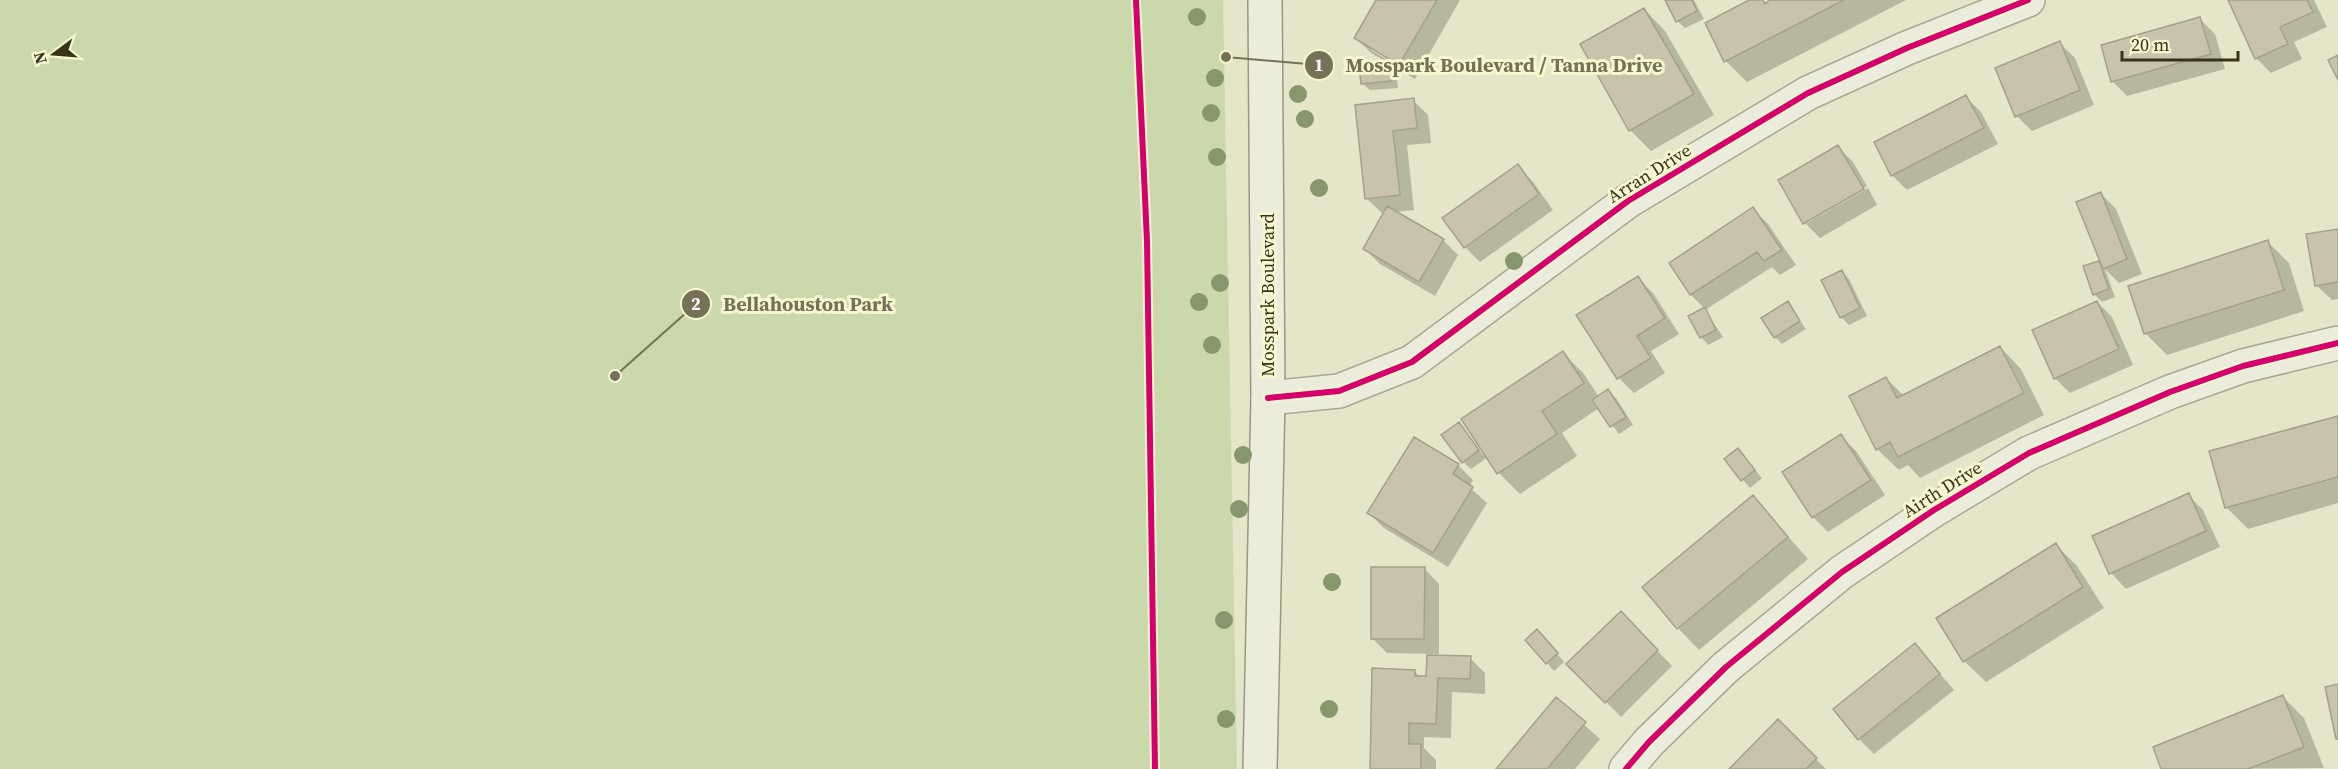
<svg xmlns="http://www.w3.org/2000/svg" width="2338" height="769" font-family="'Source Serif 4',serif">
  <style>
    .green { fill: #cbd8ab }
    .shadow { fill: #0003; fill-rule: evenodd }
    .building { fill: #c8c3aa; stroke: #a5a089; stroke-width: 1.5 }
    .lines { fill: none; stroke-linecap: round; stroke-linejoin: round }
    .street-casing { stroke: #a9a893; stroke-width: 36 }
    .secondary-casing { stroke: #999783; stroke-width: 36 }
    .street { stroke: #ececdc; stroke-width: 33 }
    .secondary { stroke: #ececdc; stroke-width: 33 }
    .cycleway-casing { stroke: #f6f7ce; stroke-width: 10 }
    .cycleway { stroke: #d6006c; stroke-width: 6 }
    .tree { fill: #86966d }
    .labels { text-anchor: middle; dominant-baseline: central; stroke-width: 6; stroke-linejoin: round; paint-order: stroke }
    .street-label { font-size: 18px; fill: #38321b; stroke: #f6f7ce }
    .leader { fill: none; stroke: #757158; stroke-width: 2 }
    .callout-dot { fill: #757158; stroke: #f6f7ce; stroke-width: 2 }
    .mark-label { font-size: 18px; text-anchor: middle; font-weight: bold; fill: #fff }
    .callout-label { font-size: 20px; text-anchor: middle; font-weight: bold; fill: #757158; stroke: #f6f7ce; stroke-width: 6; stroke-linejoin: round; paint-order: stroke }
  </style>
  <rect width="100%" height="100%" fill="#e5e5c9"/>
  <!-- green -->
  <path class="green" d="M0,0H1223L1237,769H0Z"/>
  <!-- shadow -->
  <path class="shadow" d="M1378,0H1460L1415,79L1371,53L1356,38ZM1371,46L1406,67L1405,70L1371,50Z
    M1667,0H1694L1704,19L1685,28L1677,21Z
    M1753,0H1763L1768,5L1771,0H1906L1747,82L1726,61Z
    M2230,0H2314L2327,27L2294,42L2302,59L2271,73L2256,58Z
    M1644,9L1665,31L1714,115L1651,151L1630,130Z
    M2200,19L2215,34L2225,69L2127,96L2112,81Z
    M2060,43L2075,58L2094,105L2032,131L2017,116Z
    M1389,66L1396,73L1398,88L1370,90L1362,83Z
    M1966,97L1981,112L1998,144L1907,190L1892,175Z
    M1413,100L1428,115L1431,143L1407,145L1414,210L1394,212L1443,240L1458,255L1435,296L1380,264L1365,249L1385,213H1382L1366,198L1356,106Z
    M1838,147L1853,162L1867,186L1807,220V223L1868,188L1877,205L1820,238L1805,223Z
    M1518,166L1533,182L1553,210L1480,262L1465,247Z
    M2101,194L2116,209L2142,274L2119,283L2105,269L2115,297L2102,302L2094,294L2098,263L2105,269L2078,203Z
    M1753,209L1768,224L1796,265L1780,275L1772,267L1705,310L1723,337L1708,345L1701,337L1705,309L1691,295L1671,263Z
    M2338,230V299L2332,300L2316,285Z
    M2268,242L2289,263L2304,311L2167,355L2146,334L2130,287Z
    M1842,271L1849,279L1867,316L1849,325L1841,317Z
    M1638,278L1653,293L1679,334L1651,351L1665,373L1634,393L1619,378L1579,316Z
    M2097,302L2112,317L2133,365L2070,393L2055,378Z
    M1787,303L1806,329L1782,344L1775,337Z
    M2000,347L2021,369L2044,415L1920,478L1908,465L1899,470L1877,449L1886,378L1904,396Z
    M1563,353L1584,374L1599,397L1608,391L1616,398L1633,425L1619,434L1599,408L1562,433L1577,456L1520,494L1499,473L1488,457L1471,469L1463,462L1459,424L1484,456L1486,455Z
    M2338,417V503L2248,529L2226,507Z
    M1841,436L1856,451L1885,495L1828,532L1813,517Z
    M1738,450L1762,478L1750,488L1726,460Z
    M1458,465L1473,480L1469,487L1487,503L1448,567L1384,528L1369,513Z
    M2188,495L2203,510L2220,547L2126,589L2111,573L2094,537Z
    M1753,497L1808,559L1699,650L1678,628Z
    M2056,545L2077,566L2104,608L1986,682L1964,661Z
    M1424,568L1439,584V654L1387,653L1372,638Z
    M1621,613L1672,666L1621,717L1569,664Z
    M1545,639L1564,662L1554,671L1527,640Z
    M1915,645L1954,690L1874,754L1859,739Z
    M1470,658L1485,673V694L1452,692L1451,738L1424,737V748L1436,760V769H1371L1414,671L1421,678H1428Z
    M2283,697L2304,718L2324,768L2163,769Z
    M1556,699L1600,739L1575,769H1498Z
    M1778,722L1816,759L1826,769H1732Z"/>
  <!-- building -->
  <path class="building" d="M1376,0H1437L1399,65L1354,38Z
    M1665,0H1692L1697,11L1676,22Z
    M1749,0H1763L1765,4L1769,0H1844L1724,62L1705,23Z
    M2228,0H2307L2313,12L2280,27L2288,44L2255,59Z
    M1644,8L1694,94L1629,131L1580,44Z
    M2200,17L2211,54L2111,82L2101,45Z
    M2060,41L2080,90L2015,117L1995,68Z
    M2338,55V80L2328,60Z
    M1389,64L1391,81L1361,84L1359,67Z
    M1966,95L1984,128L1891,176L1874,142Z
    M1414,98L1417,128L1393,131L1400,195L1365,199L1355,105Z
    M1838,145L1864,189L1803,224L1778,180Z
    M1518,164L1539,194L1464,248L1442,218Z
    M2101,192L2127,259L2103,269L2076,202Z
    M1387,206L1444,239L1419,282L1363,249Z
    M1753,207L1782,250L1764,261L1757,252L1690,295L1669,263Z
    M2338,229V282L2315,286L2306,234Z
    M2268,240L2284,290L2144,334L2128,286Z
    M2099,261L2109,289L2093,295L2083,266Z
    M1842,270L1860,308L1840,318L1821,280Z
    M1638,276L1665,318L1637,336L1651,358L1617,379L1576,315Z
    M1788,301L1800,321L1774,338L1761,318Z
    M2097,301L2119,349L2054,379L2032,330Z
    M1705,307L1716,330L1700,338L1688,316Z
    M2000,346L2024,393L1898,457L1890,442L1876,450L1849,396L1886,377L1897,398Z
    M1563,351L1584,383L1542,411L1557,434L1497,474L1461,419Z
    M1608,389L1626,417L1610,427L1592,400Z
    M2338,416V477L2225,508L2209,451Z
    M1459,422L1479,450L1462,463L1441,435Z
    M1841,434L1871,480L1812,518L1782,472Z
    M1414,437L1459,464L1453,474L1473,487L1433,553L1367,513Z
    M1738,448L1755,470L1741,481L1724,459Z
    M2189,493L2206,531L2109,574L2092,536Z
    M1753,495L1788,537L1677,629L1642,587Z
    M2056,543L2083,587L1963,662L1936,618Z
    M1371,567H1425L1424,639H1371Z
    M1621,611L1658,650L1605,703L1566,664Z
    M1537,629L1558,653L1546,664L1525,640Z
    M1915,643L1940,674L1858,740L1833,709Z
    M1427,655L1471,656L1470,679L1438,678L1436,724L1409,723V744H1421V769H1370L1372,668L1415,670V676H1426Z
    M2338,684V739H2336L2325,687Z
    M2283,695L2304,747L2248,769H2161L2153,747Z
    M1556,697L1586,722L1547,769H1496Z
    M1778,719L1817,758L1806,769H1729Z"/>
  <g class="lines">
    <!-- street casing -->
    <g class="street-casing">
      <path id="street" d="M1268,398L1339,391L1412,362L1628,201L1808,93L1907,48L2028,0
        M1626,769L1649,742L1726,667L1842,572L1934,510L2029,453L2170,392L2243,366L2338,343"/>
    </g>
    <!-- secondary casing -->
    <g class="secondary-casing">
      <path id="secondary" d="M1260,769L1268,398L1265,0"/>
    </g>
    <!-- street -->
    <use href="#street" class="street"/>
    <!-- secondary -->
    <use href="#secondary" class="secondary"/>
    <!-- cycleway casing -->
    <g class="cycleway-casing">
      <path id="cycleway" d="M1136,0L1147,241L1155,769
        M1268,398L1339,391L1412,362L1628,201L1808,93L1907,48L2028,0
        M1626,769L1649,742L1726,667L1842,572L1934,510L2029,453L2170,392L2243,366L2338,343"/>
    </g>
    <!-- cycleway -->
    <use href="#cycleway" class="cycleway"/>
  </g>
  <!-- trees -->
  <g class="tree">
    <circle cx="1197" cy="17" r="9"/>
    <circle cx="1215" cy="78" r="9"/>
    <circle cx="1298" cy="94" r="9"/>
    <circle cx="1211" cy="113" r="9"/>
    <circle cx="1305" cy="119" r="9"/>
    <circle cx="1217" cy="157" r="9"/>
    <circle cx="1319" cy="188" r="9"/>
    <circle cx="1514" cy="261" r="9"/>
    <circle cx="1220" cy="283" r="9"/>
    <circle cx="1199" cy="302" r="9"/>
    <circle cx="1212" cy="345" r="9"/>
    <circle cx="1243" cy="455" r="9"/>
    <circle cx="1239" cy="509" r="9"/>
    <circle cx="1332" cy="582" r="9"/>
    <circle cx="1224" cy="620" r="9"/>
    <circle cx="1329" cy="709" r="9"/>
    <circle cx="1226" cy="719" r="9"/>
  </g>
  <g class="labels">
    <!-- street labels -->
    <g class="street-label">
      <text transform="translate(1649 173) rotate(-32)">Arran Drive</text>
      <text transform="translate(1267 295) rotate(-90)">Mosspark Boulevard</text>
      <text transform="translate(1942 489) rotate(-32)">Airth Drive</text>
    </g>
  </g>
  <!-- callouts -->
  <path class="leader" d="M1226 57L1319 65M615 376L696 304"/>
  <g class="callout-dot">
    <circle cx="1226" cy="57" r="6"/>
    <circle cx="615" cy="376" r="6"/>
    <circle cx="1319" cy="65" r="15"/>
    <circle cx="696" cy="304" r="15"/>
  </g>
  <g class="mark-label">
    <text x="1319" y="71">1</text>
    <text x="696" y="310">2</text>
  </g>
  <g class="callout-label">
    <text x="1504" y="72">Mosspark Boulevard / Tanna Drive</text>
    <text x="808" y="311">Bellahouston Park</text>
  </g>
  <!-- north arrow -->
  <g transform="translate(54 54) rotate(254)" stroke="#f6f7ce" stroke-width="4.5" paint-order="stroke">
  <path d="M0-4.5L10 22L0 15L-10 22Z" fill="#38321b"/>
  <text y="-9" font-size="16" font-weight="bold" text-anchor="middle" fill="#38321b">N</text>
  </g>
  <!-- scale -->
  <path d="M2122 51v9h116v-9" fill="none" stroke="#38321b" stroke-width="3"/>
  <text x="2131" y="51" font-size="18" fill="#38321b" stroke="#f6f7ce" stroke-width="4.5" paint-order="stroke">20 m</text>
</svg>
